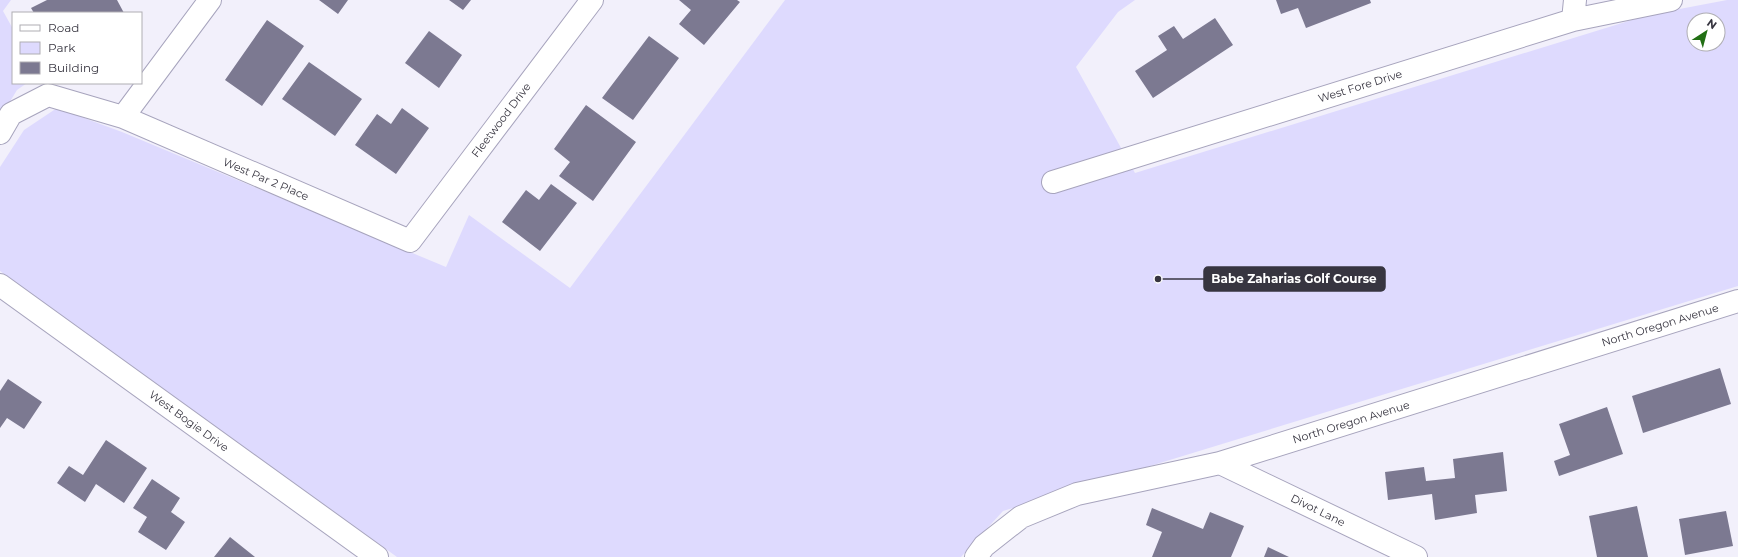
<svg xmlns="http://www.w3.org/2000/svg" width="1738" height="557" font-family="Montserrat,sans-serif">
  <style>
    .green { fill: #dedafe; fill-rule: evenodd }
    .building { fill: #7c7991 }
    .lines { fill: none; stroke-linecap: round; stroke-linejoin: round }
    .street-casing { stroke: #a7a4bd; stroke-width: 24 }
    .street { stroke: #fff; stroke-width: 22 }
    .labels { text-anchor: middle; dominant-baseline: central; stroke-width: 4; stroke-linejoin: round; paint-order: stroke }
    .street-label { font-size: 11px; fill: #373540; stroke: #fff }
    .leader { fill: none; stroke: #373540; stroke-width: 1.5 }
    .callout-dot { fill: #373540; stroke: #fff; stroke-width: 1.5 }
    .callout { fill: #373540; stroke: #373540; stroke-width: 1.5 }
    .callout-label { font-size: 12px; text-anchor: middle; font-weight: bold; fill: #fff }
  </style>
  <rect width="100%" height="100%" fill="#f2f0fb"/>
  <!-- green -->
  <path class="green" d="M0,0H11L3,11L13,29V83H27L17,90L0,118Z
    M785,0H1135L1118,12L1076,67L1135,173L1648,15L1727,0H1738V286L1003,511L961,557H397L0,271V167L24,130L57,108L122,132L446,267L469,215L570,288ZM1694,20H1718V44H1694Z"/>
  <!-- building -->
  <path class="building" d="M47,0H117L124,13H34L31,8Z
    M319,0H348L338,14Z
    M449,0H471L463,10Z
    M679,0H737L740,2L704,45L679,24L691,10Z
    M1276,0H1370L1371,3L1306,28L1298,8L1281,14Z
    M1215,18L1233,45L1153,98L1135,71L1167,50L1158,36L1174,26L1183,39Z
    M267,20L304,46L262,106L225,80Z
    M429,31L462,55L439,88L405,63Z
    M649,36L679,58L633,120L602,98Z
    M309,62L362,99L335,136L282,99Z
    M586,105L636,142L593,201L559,176L570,162L554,149Z
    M402,108L429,128L396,174L355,145L377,114L391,124Z
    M551,184L577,203L540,251L502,222L526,190L539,200Z
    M1720,368L1731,404L1643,433L1632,396Z
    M8,379L42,402L24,429L7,418L0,428V391Z
    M1607,407L1623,454L1559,476L1554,461L1570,455L1559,424Z
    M106,440L147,468L124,503L96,484L85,502L57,483L69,466L83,475Z
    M1503,452L1507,491L1475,495L1477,513L1435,520L1432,494L1388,500L1385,472L1424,467L1426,481L1455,478L1453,459Z
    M152,479L180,498L171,512L185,522L166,550L138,532L147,517L133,508Z
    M1637,506L1648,557H1597L1589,516Z
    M1152,508L1203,529L1210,512L1244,526L1231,557H1152L1162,532L1146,525Z
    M1726,511L1733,546L1685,555L1679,519Z
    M230,537L255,557H214Z
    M1268,547L1289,557H1264Z"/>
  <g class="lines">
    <!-- street casing -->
    <g class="street-casing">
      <path id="street" d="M1573,20L1575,0
        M123,117L410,241L592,0
        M0,133L11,114L48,95L123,117L210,0
        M1053,182L1573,20L1671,0
        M0,285L377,557
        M1220,463L1416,557
        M976,557L984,546L1021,517L1077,494L1220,463L1738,301"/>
    </g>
    <!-- street -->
    <use href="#street" class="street"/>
  </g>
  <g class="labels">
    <!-- street labels -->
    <g class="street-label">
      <text transform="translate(1360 86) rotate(-17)">West Fore Drive</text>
      <text transform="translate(501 120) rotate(-53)">Fleetwood Drive</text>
      <text transform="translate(266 179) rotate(23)">West Par 2 Place</text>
      <text transform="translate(1660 325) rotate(-17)">North Oregon Avenue</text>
      <text transform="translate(189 421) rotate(36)">West Bogie Drive</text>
      <text transform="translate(1351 422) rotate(-17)">North Oregon Avenue</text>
      <text transform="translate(1318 510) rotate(26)">Divot Lane</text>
    </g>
  </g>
  <!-- callouts -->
  <path class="leader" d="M1158 279L1204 279"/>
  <circle class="callout-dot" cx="1158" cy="279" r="4"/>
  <rect class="callout" x="1204" y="267" width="181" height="24" rx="4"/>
  <g class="callout-label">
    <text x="1294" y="283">Babe Zaharias Golf Course</text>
  </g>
  <!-- legend -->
  <rect x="12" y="12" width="130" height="72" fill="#ffffff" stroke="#afaeb3"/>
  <rect x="20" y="25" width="20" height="6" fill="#ffffff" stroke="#afaeb3"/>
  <text x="48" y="32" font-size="12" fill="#373540">Road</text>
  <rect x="20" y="42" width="20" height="12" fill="#dedafe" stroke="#afaeb3"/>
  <text x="48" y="52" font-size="12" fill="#373540">Park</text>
  <rect x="20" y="62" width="20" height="12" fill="#7c7991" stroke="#afaeb3"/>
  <text x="48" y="72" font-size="12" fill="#373540">Building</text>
  <!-- north arrow -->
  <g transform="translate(1706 32) rotate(36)"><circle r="19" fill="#ffffff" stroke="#afaeb3"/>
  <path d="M0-3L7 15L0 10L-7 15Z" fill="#226f14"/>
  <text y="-6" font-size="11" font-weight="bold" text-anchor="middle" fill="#373540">N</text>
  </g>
</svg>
